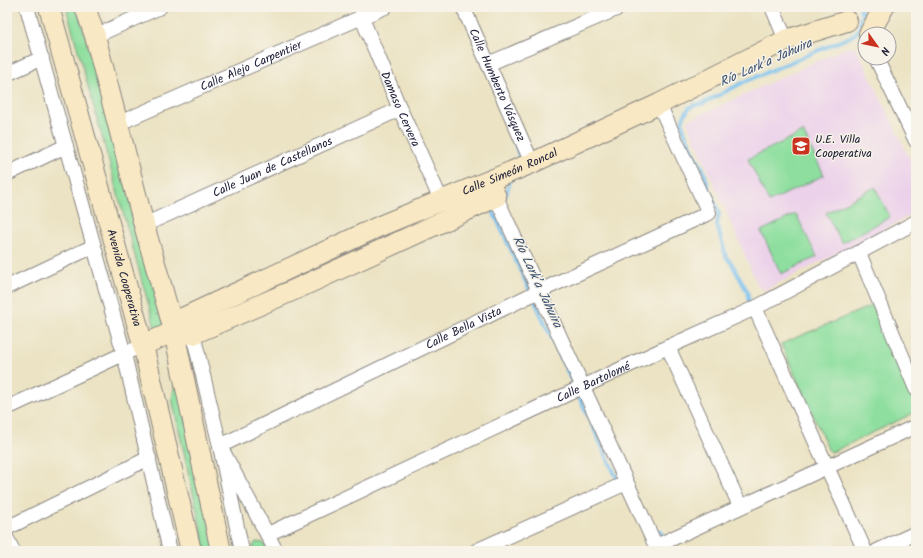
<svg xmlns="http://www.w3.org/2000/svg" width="923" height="558" font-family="Kalam,sans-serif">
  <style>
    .built { fill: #ecd1ea }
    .green { fill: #8edf9f; stroke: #58806d }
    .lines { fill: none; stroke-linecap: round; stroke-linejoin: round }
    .stream { stroke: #75bfee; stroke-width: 4 }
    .street-casing { stroke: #86827f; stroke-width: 16 }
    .secondary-casing { stroke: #86827f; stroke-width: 22 }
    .street { stroke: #fff; stroke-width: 14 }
    .secondary { stroke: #f8e8c3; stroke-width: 20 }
    .labels { text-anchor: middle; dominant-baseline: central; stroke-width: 3; stroke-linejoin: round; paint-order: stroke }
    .street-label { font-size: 12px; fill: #22223b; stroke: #f7f3e8 }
    .poi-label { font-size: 12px; fill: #22223b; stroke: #f7f3e8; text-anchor: start }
    .water-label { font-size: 13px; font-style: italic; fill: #3b5171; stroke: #f7f3e8 }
  </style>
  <rect width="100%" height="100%" fill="#f7f3e8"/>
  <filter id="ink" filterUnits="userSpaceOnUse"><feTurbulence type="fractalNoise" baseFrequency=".025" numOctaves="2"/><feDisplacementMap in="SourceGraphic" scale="8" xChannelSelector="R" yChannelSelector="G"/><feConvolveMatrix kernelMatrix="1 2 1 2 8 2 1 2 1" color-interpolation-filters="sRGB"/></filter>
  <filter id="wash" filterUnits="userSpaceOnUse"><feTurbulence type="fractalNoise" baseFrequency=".012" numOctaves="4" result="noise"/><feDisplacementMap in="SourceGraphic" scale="16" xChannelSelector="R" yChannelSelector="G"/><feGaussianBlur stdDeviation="0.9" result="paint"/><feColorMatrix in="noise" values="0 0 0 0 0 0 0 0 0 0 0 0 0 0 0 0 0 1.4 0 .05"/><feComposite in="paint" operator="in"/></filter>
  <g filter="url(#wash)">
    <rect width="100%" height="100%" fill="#ebe3c3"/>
    <!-- built -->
    <path class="built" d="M850,46L857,49L916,172V213L767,289H762L758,286L687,121Z"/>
    <!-- green -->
    <path class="green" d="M66,7H77L165,327L157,335Z
      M803,132L824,175L769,202L748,159Z
      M875,187L890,217L842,243L826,213Z
      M796,214L817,257L781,274L761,231Z
      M873,305L916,404V412L832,452L829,451L781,344Z
      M178,370L216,551H206L172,399Z
      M256,542L264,543L267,551H254L253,546Z"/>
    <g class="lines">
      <!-- stream -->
      <path class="stream" d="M514,139L520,159L519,161
        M502,199L506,195L511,178
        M495,207L492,209L619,483
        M752,318L747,291L732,264L726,257L717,225L719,213L709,189L703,169L696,157L684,131L682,122L684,116L689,108L694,105L702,104L744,82L850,37L856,33L860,27V18L863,13L860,11L861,7
        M651,531H661L667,547L666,551"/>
    </g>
  </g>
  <g filter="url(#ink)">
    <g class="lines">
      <!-- street casing -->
      <g class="street-casing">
        <g id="street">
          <path d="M27,7L124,354L170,551"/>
          <path id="s1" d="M463,7L532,163"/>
          <path d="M772,7L786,40"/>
          <path id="s2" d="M361,16L400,109L441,200"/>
          <path d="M95,36L160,7"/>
          <path d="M876,58L916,141"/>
          <path d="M488,64L621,7"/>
          <path d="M7,74L42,58"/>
          <path id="s3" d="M117,124L385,7"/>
          <path d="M7,174L66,146"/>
          <path d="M496,197L658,551"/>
          <path id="s4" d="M144,225L400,109"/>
          <path d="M859,253L916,389"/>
          <path d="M7,287L94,246"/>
          <path d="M755,308L865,551"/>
          <path d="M193,334L220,446L276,551"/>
          <path d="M668,347L740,506"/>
          <path d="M7,408L132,350"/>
          <path d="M7,528L149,458"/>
          <path id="s5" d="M268,534L668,347L755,308L916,222"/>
          <path d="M7,539L13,551"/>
          <path d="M656,546L916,426"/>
          <path id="s6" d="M242,551L220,446L531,295L709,213L659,104"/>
          <path d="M476,551L626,483"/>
          <path d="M877,551L916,533"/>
        </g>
      </g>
      <!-- secondary casing -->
      <g class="secondary-casing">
        <g id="secondary">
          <path id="s7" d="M49,7L143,345L191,551"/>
          <path d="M85,7L95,36L144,225L172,323L221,551"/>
          <path d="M869,34L884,7"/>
          <path id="s8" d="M172,323L380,226L532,163L659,104L786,40L847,21"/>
          <path d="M143,345L173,332L193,334L294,290L496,197L489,182"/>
        </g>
      </g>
      <!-- street -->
      <use href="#street" class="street"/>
      <!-- secondary -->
      <use href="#secondary" class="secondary"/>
    </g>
  </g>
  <!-- icons -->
  <defs>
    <g id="school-square" transform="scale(1)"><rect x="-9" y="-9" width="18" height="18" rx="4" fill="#c8321e" stroke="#f7f3e8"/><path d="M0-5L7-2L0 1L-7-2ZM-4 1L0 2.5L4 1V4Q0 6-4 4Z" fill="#fff"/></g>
  </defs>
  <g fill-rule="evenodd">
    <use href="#school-square" x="801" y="146"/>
  </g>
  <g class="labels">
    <!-- street labels -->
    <g class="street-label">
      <text stroke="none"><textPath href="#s3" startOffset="146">Calle Alejo Carpentier</textPath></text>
      <text stroke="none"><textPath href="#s1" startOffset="85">Calle Humberto Vásquez</textPath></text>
      <text stroke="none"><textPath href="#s2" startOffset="101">Damaso Cervera</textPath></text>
      <text stroke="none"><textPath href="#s4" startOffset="141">Calle Juan de Castellanos</textPath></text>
      <text stroke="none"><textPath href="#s8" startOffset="370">Calle Simeón Roncal</textPath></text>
      <text stroke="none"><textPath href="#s7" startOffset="281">Avenida Cooperativa</textPath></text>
      <text stroke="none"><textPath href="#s6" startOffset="378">Calle Bella Vista</textPath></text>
      <text stroke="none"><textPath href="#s5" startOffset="359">Calle Bartolomé</textPath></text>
    </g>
    <!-- poi labels -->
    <g class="poi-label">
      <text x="815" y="139">U.E. Villa<tspan x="815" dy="14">Cooperativa</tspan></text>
    </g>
    <!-- water labels -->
    <g class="water-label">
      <text transform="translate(766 63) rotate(-24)">Río Lark’a Jahuira</text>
      <text transform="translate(537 282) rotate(65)">Río Lark’a Jahuira</text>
    </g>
  </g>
  <!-- margin -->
  <rect width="923" height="558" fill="none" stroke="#f7f3e8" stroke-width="24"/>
  <!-- north arrow -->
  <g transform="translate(877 46) rotate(123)"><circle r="19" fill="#f7f3e8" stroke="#a29fa3"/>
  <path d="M0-3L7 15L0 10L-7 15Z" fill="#c8321e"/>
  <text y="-6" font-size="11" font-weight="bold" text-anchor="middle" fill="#22223b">N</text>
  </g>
</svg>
